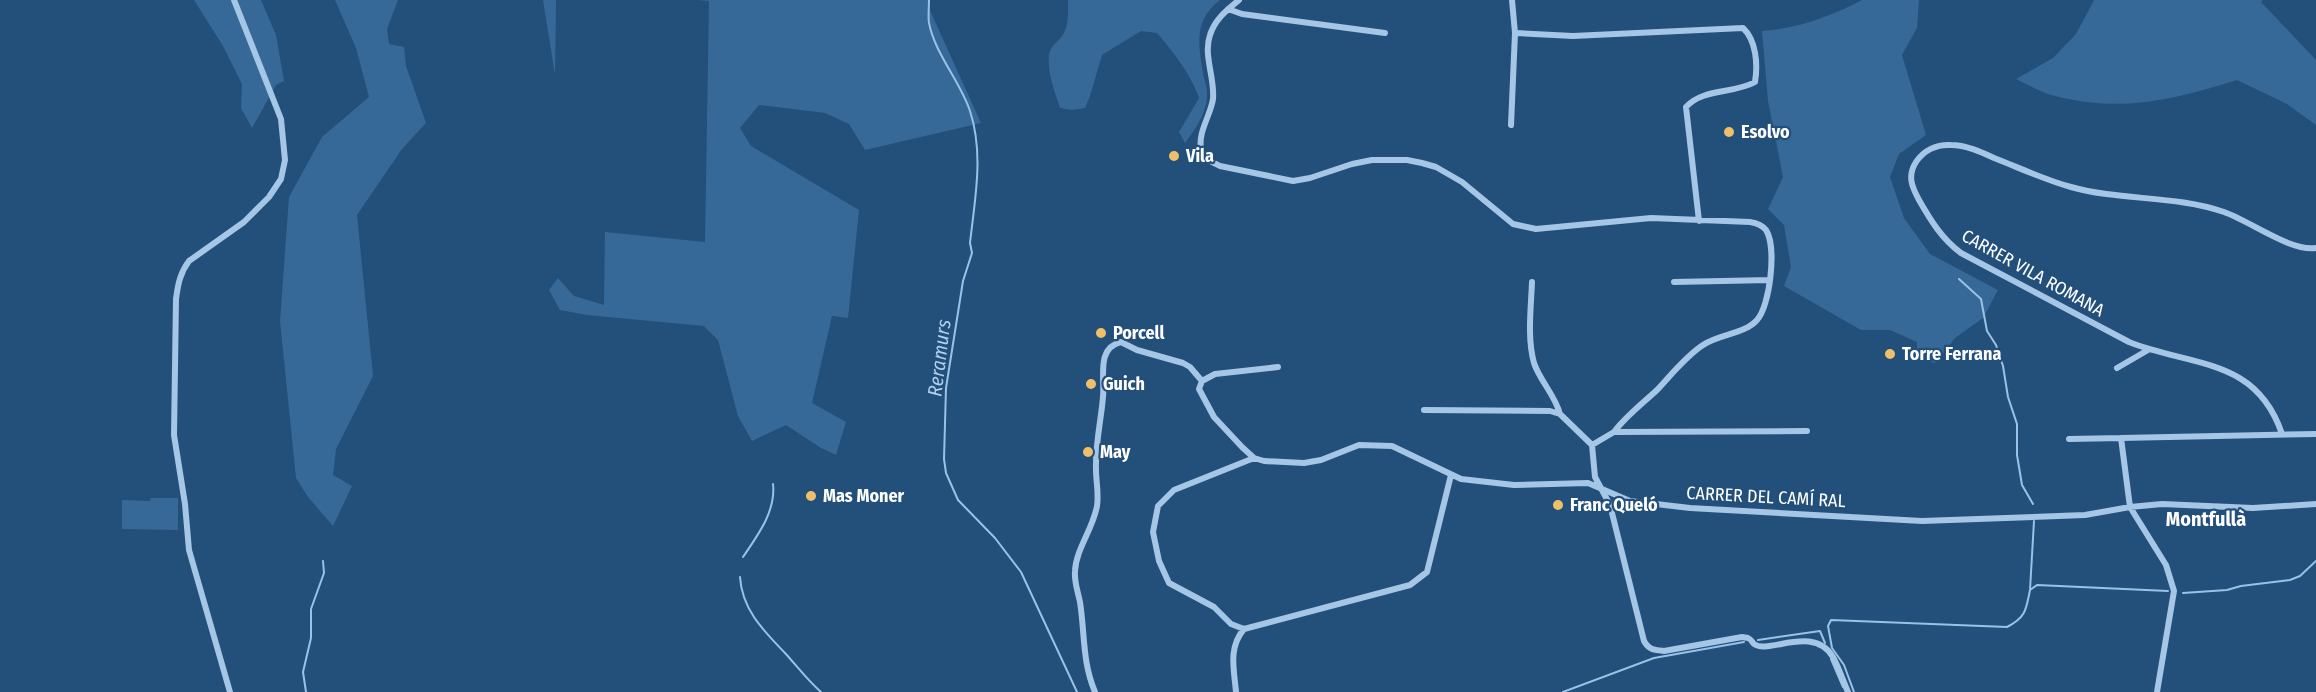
<svg xmlns="http://www.w3.org/2000/svg" width="2316" height="692" font-family="'Fira Sans Condensed',sans-serif">
  <style>
    .green { fill: #366998 }
    .lines { fill: none; stroke-linecap: round; stroke-linejoin: round }
    .stream { stroke: #99c2e6; stroke-width: 2 }
    .street { stroke: #a5c6e5; stroke-width: 6 }
    .poi-dot { fill: #f0c068; stroke: #234f7b; stroke-width: 2 }
    .labels { text-anchor: middle; dominant-baseline: central; stroke-width: 4.5; stroke-linejoin: round; paint-order: stroke }
    .poi-label { font-size: 18px; font-weight: bold; fill: #fff; stroke: #234f7b; text-anchor: start }
    .street-label { font-size: 18px; fill: #fff; stroke: #234f7b }
    .water-label { font-size: 20px; font-style: italic; fill: #b0d0ed; stroke: #234f7b }
    .neighbourhood-label { font-size: 20px; font-weight: bold; fill: #fff; stroke: #234f7b }
  </style>
  <rect width="100%" height="100%" fill="#234f7b"/>
  <!-- green -->
  <path class="green" d="M194,0H261L276,35L284,81L276,85L252,128L241,108L242,84L223,46Z
    M335,0H398L387,29L389,44L404,47L406,66L426,123L402,149L357,215L373,376L336,449L333,475L352,486L333,526L308,497L296,478L280,321L289,197L322,137L369,97L356,48Z
    M543,0H556L555,75Z
    M698,0H928V6L981,123L865,150L849,124L825,113L759,105L740,128L751,146L859,210L848,318L832,316L812,403L846,422L836,455L821,448L786,425L752,441L738,416L718,340L704,326L587,315L560,310L549,290L558,278L574,296L604,305L605,232L705,242L709,1Z
    M1068,0H1220C1194,20 1198,43 1203,73C1204,79 1207,86 1207,92C1208,112 1196,128 1185,143L1179,132L1199,98C1190,73 1174,53 1157,33L1141,31L1102,55L1090,96L1085,108L1072,110L1060,108C1055,92 1047,73 1049,56C1049,46 1060,41 1064,33C1069,23 1068,11 1068,0Z
    M1862,0H1919L1917,28L1902,55L1926,135L1899,154L1890,177L1904,218L1930,254L1998,290L1983,318L1955,338L1936,363L1917,360V342L1890,330H1861L1784,286L1791,267L1784,225L1768,209L1783,177L1768,101L1762,31C1796,29 1832,16 1862,0Z
    M2094,0H2263L2261,2L2316,60V125L2287,104L2237,80C2172,100 2123,113 2055,96C2042,93 2029,85 2016,79L2053,58L2076,34Z
    M151,498H178V530L122,529V500L150,501Z"/>
  <g class="lines">
    <!-- stream -->
    <path class="stream" d="M929,0C929,7 928,16 929,23C935,54 960,81 970,111C984,154 975,198 970,243L972,253L963,281L946,388L944,459L946,473L958,500L995,538L1021,572L1077,692
      M1959,279L1981,299L1987,331L1996,345L2003,366L2008,397L2017,424V455L2022,485L2033,504
      M743,557C758,535 776,511 773,484
      M740,577C742,610 764,631 785,653C797,666 807,680 821,692
      M2030,590L2034,521
      M2183,593L2227,590L2241,586L2290,580L2300,576L2316,561
      M1758,640L1820,631L1825,643
      M1831,659L1843,687
      M306,692L303,672L311,638V609L324,573L323,561
      M1563,692L1654,658L1744,642
      M1854,692L1844,665L1832,648L1828,626L1831,620L2007,627C2026,617 2026,610 2030,590L2037,585L2168,591"/>
    <!-- street -->
    <path class="street" d="M1239,0C1227,10 1215,19 1210,35C1203,55 1215,78 1213,99C1211,114 1198,132 1201,148C1203,158 1212,162 1220,166L1293,181L1310,178L1352,164L1372,160H1407L1422,163L1436,167L1462,182L1513,224L1536,229L1651,218L1750,222C1756,223 1762,225 1766,230C1777,247 1770,306 1757,320C1745,334 1719,334 1703,345C1686,356 1671,375 1657,390C1642,404 1626,416 1614,432
      M1512,0L1515,33L1573,36L1743,28C1756,40 1758,64 1755,82C1734,94 1703,88 1686,107L1699,221
      M1228,9L1242,14L1385,33
      M1511,125L1515,33
      M1532,282C1531,308 1527,338 1534,363C1540,381 1555,395 1560,414
      M1674,282L1770,280
      M2117,368L2148,350
      M1202,381L1215,374L1278,367
      M1424,410L1550,411L1560,414L1592,445
      M1807,431L1614,432L1592,445L1595,477L1610,505L1644,641C1649,650 1654,650 1664,651L1742,637L1748,638C1751,639 1752,642 1754,644C1768,655 1813,624 1833,657C1839,668 1843,681 1848,692
      M2282,434C2256,357 2192,367 2129,342L1961,253C1942,239 1931,221 1919,200C1912,187 1907,176 1916,162C1924,150 1937,144 1951,145C1966,145 1981,152 1994,158C2020,168 2045,180 2071,187C2121,201 2175,195 2224,212C2250,221 2291,252 2316,248
      M2069,439L2121,438
      M1254,458L1174,490L1158,506L1153,532L1159,561L1169,583L1214,607L1231,624L1244,629L1410,585L1427,572L1451,475
      M230,692L189,550L185,504L174,435L176,299C178,284 180,273 189,261L244,222L269,197L281,179L285,160L281,119L234,0
      M1095,692C1082,661 1085,634 1080,602C1078,592 1074,582 1075,571C1076,549 1093,529 1097,506C1099,493 1096,482 1096,470C1095,445 1101,421 1103,397C1105,377 1096,348 1121,342L1137,350L1183,363L1190,367L1202,381L1199,389L1214,417L1242,447L1254,458L1264,461L1304,463L1321,460L1359,445L1392,446L1461,479L1514,485L1588,483L1630,501L1690,508L1922,521L2085,515L2130,507L2162,504L2253,508L2316,504
      M1236,692C1234,669 1228,648 1244,629
      M2157,692L2174,591L2166,565L2130,507L2121,438L2316,434"/>
  </g>
  <!-- markers -->
  <g class="poi-dot">
    <circle cx="1729" cy="132" r="6"/>
    <circle cx="1174" cy="156" r="6"/>
    <circle cx="1101" cy="333" r="6"/>
    <circle cx="1890" cy="354" r="6"/>
    <circle cx="1091" cy="384" r="6"/>
    <circle cx="1088" cy="452" r="6"/>
    <circle cx="811" cy="496" r="6"/>
    <circle cx="1558" cy="505" r="6"/>
  </g>
  <g class="labels">
    <!-- poi labels -->
    <g class="poi-label">
      <text x="1741" y="132">Esolvo</text>
      <text x="1186" y="156">Vila</text>
      <text x="1113" y="333">Porcell</text>
      <text x="1902" y="354">Torre Ferrana</text>
      <text x="1103" y="384">Guich</text>
      <text x="1100" y="452">May</text>
      <text x="823" y="496">Mas Moner</text>
      <text x="1570" y="505">Franc Queló</text>
    </g>
    <!-- street labels -->
    <g class="street-label">
      <text transform="translate(2033 273) rotate(29)">CARRER VILA ROMANA</text>
      <text transform="translate(1766 497) rotate(3)">CARRER DEL CAMÍ RAL</text>
    </g>
    <!-- water labels -->
    <g class="water-label">
      <text transform="translate(939 358) rotate(-83)">Reramurs</text>
    </g>
    <!-- neighbourhood labels -->
    <g class="neighbourhood-label">
      <text x="2206" y="519">Montfullà</text>
    </g>
  </g>
</svg>
